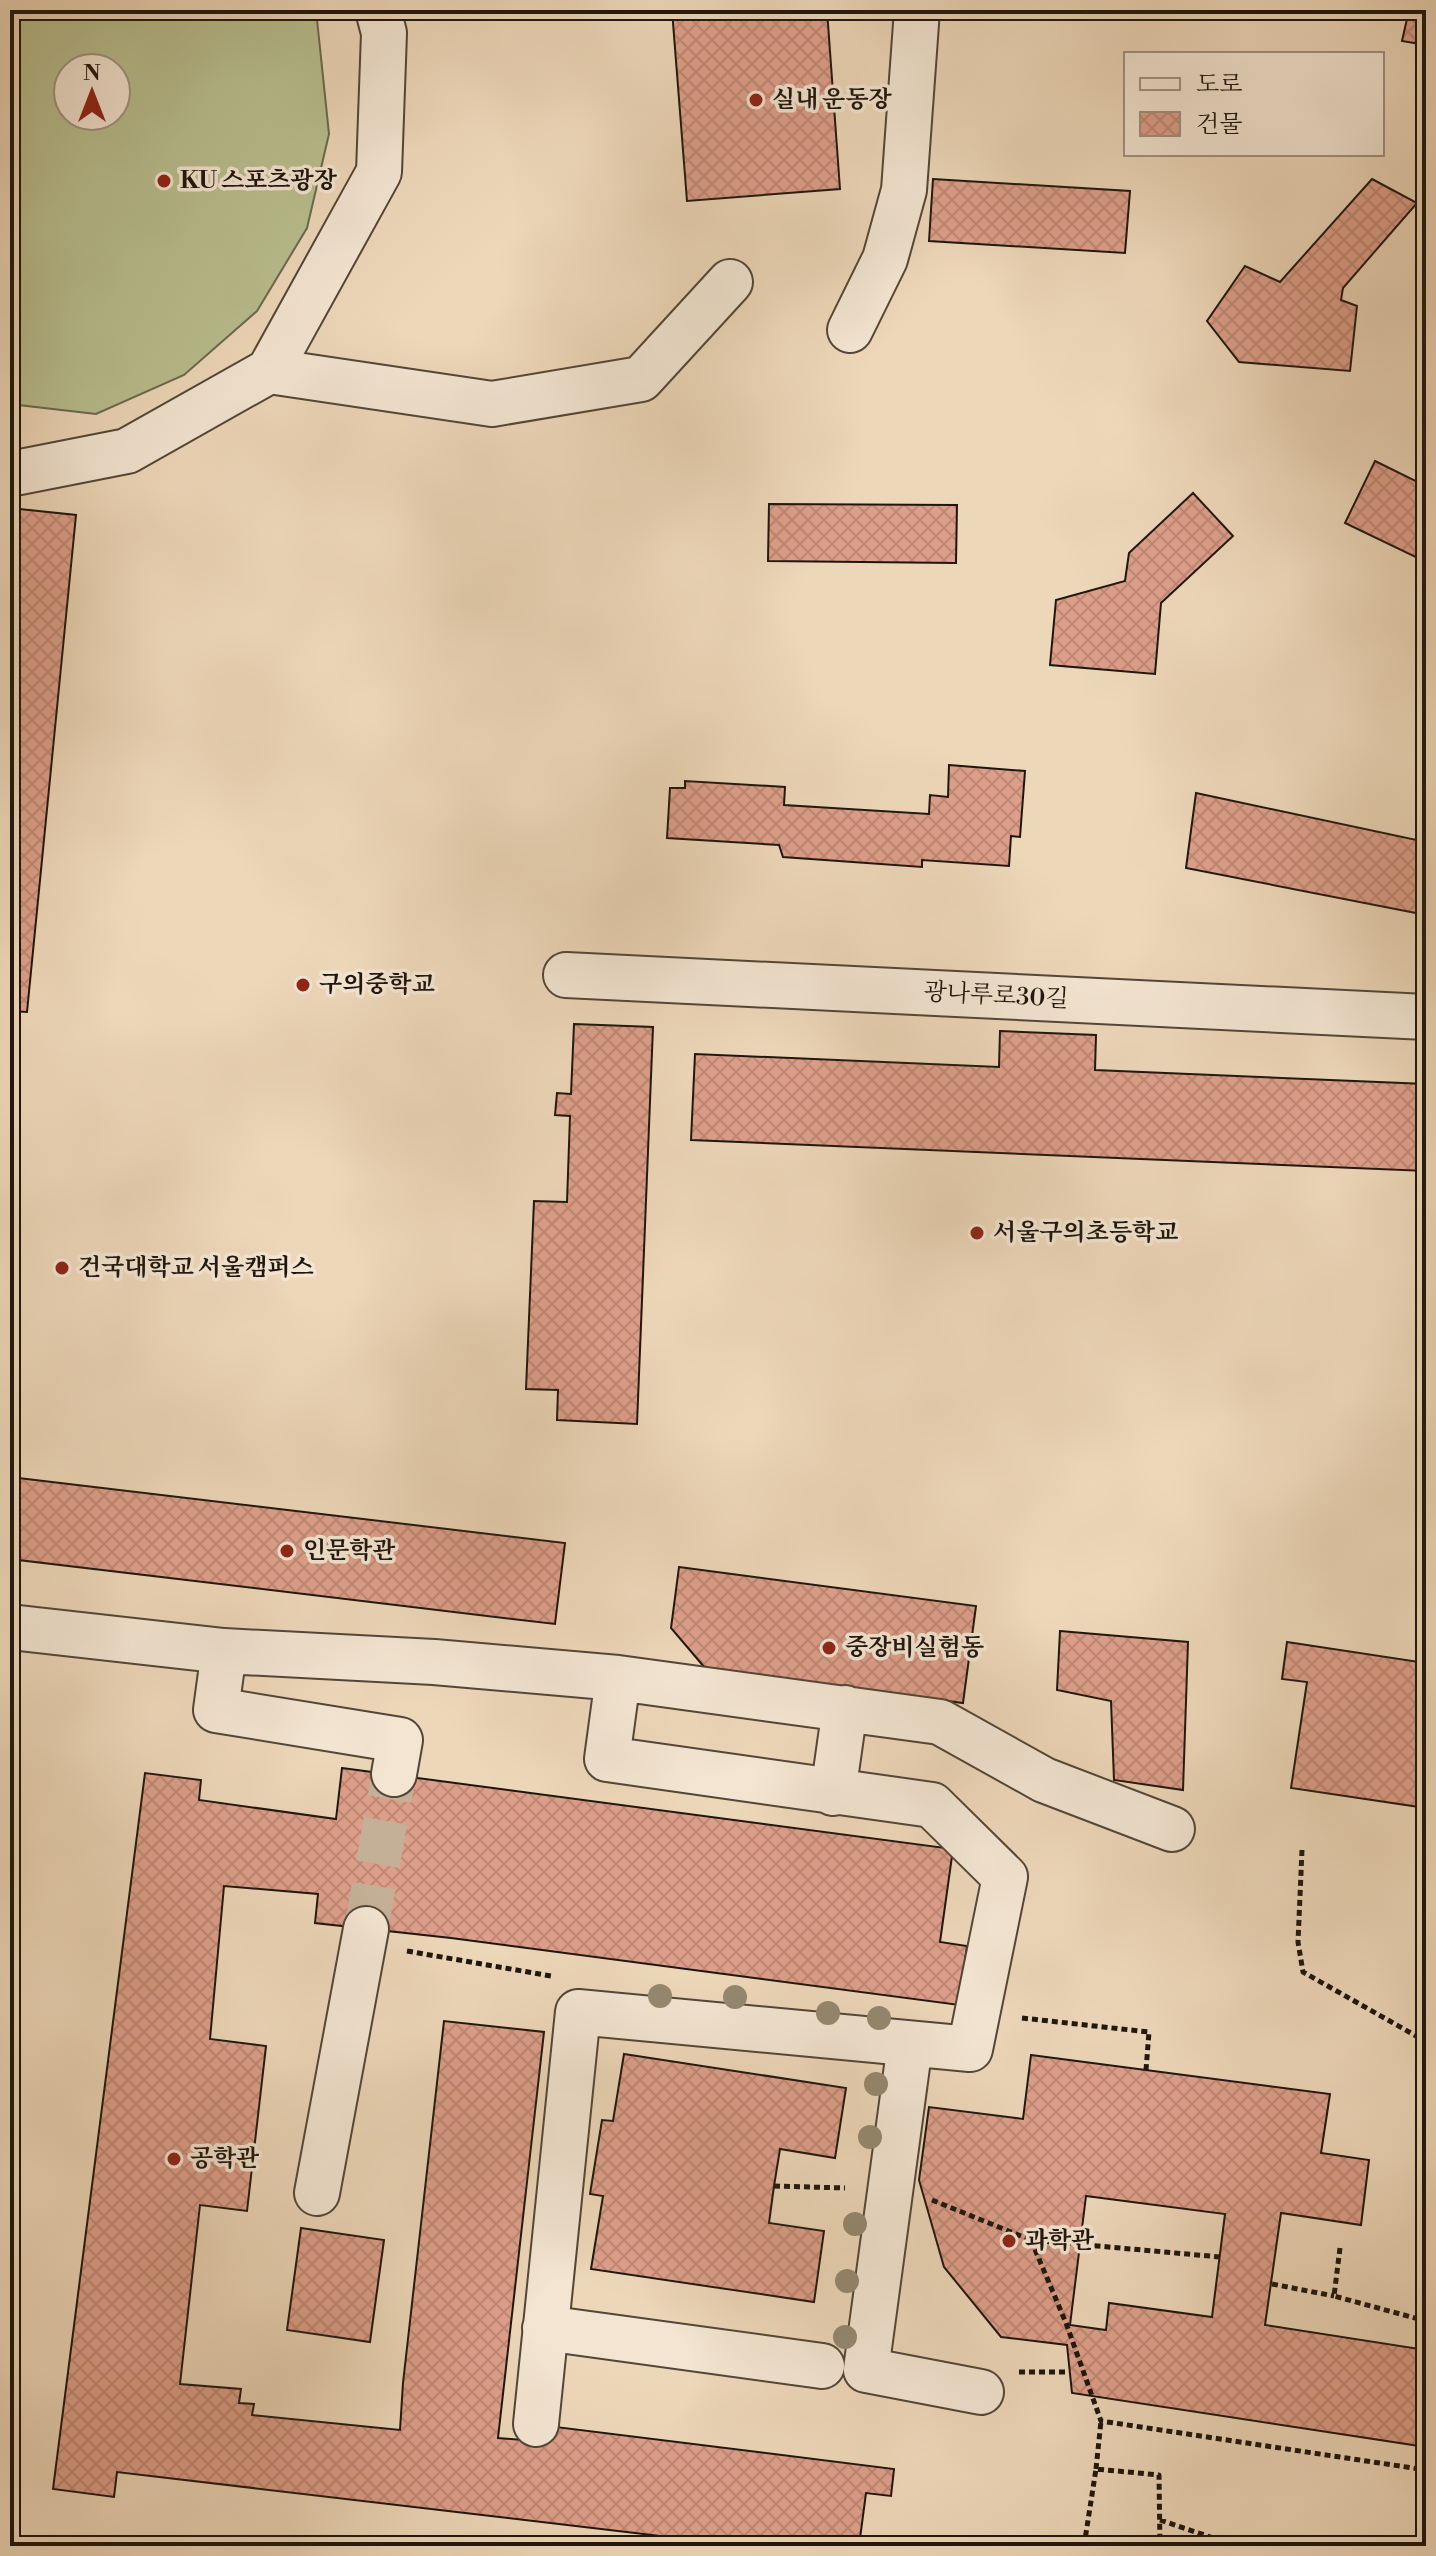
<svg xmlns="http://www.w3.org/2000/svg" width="1436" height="2556" font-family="'Libre Bodoni','Noto Serif KR',serif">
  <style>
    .pitch { fill: #b8be8f; stroke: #6b6a4e; stroke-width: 2; fill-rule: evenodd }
    .building { fill: url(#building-cross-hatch); stroke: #1e160d; stroke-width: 2; fill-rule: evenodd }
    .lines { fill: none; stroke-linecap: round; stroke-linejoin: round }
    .minor-tunnel { stroke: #c4b097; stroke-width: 44; stroke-dasharray: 44 22; stroke-linecap: butt }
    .minor-casing { stroke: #524638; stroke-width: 48 }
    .path { stroke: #1e160d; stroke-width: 5; stroke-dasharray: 6 4; stroke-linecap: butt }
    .minor { stroke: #f3e5d2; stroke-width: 44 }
    .tree { fill: #948870 }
    .poi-dot { fill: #8f2418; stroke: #f3e5d2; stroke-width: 3 }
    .labels { text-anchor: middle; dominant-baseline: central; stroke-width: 7; stroke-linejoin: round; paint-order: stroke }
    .poi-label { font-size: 24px; font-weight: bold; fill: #1e160d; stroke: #f3e5d2; text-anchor: start }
    .street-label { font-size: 24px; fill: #1e160d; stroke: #f3e5d2 }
  </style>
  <defs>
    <pattern id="building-cross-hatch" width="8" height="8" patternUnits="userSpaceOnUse" patternTransform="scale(2)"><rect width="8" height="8" fill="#de9f8a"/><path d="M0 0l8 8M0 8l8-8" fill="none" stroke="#be8876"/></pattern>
  </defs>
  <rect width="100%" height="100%" fill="#edd7b9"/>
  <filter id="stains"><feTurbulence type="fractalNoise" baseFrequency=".0025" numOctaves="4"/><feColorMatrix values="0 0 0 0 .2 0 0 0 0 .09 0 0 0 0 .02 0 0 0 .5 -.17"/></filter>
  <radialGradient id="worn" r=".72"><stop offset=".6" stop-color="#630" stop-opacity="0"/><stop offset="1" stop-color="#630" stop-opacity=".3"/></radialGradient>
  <!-- pitch -->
  <path class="pitch" d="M10,10H316L329,134L307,228L257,311L184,375L96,414L10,404ZM68,68H116V116H68Z"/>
  <!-- building -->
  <path class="building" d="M672,10H827L840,189L687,201Z
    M1409,10H1426V45L1402,41Z
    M933,179L1130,191L1125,253L929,241Z
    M1372,179L1417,203L1343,288L1341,300L1357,306L1350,371L1239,362L1207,321L1245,266L1280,282Z
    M1375,461L1426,486V562L1345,523Z
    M1193,493L1233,536L1161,603L1155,674L1050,665L1056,600L1125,581L1129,553Z
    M769,504L957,505L956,563L768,561Z
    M10,508L76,515L27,1012L10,1011Z
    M949,765L1025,771L1020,837L1011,836L1009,866L922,860V867L783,857L779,845L667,838L670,788H685V781L785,787L784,805L929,814L930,795L948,797Z
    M1196,793L1426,842V915L1186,868Z
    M574,1024L653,1027L637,1424L557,1420L558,1390L526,1389L534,1201L567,1202L570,1116L555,1115L557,1093L571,1094Z
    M1000,1031L1096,1035L1095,1070L1426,1084V1171L691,1140L695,1054L999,1067Z
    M10,1477L565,1543L555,1624L10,1559Z
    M679,1567L976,1606L963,1703L705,1668L671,1628Z
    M1060,1631L1188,1642L1183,1790L1114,1780L1111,1701L1057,1690Z
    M1287,1642L1426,1663V1808L1291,1788L1307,1682L1282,1679Z
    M342,1768L953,1849L940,1942L967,1946L959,2005L451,1938L315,1923L318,1894L224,1886L210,2039L266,2046L247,2211L200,2205L180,2384L241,2389L239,2403L254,2404L252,2415L400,2430L403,2383L444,2021L544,2032L498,2438L522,2440L524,2423L894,2469L891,2496L866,2493L859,2546H745L117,2472L114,2497L53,2489L145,1773L201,1780L199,1800L336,1819Z
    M624,2054L846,2088L835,2158L780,2149L774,2186L769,2223L824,2231L814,2302L591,2269L603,2196L590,2194L602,2120L613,2121Z
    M1031,2055L1330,2094L1321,2153L1369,2160L1361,2225L1281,2213L1265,2325L1426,2350V2447L1072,2393L1067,2345L1001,2337L944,2267L919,2180L929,2107L1023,2119ZM1086,2196L1225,2214L1212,2317L1109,2303L1106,2330L1070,2325Z
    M301,2228L384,2240L370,2342L287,2330Z"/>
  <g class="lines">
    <!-- minor-tunnel -->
    <path class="minor-tunnel" d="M366,1929L394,1774"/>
    <!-- minor casing -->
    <g class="minor-casing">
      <path id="minor" d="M850,330L885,259L904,190L917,10
        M269,371L492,404L641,379L730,282
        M10,474L127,451L269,371L379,172L384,33L378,10
        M566,975L1426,1017
        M10,1627L224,1651L434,1662L618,1678L940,1722L1044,1780L1172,1829
        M224,1651L216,1710L400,1740L394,1774
        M833,1793L845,1708
        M910,2044L866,2370L981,2392
        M317,2193L366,1929
        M545,2328L822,2366
        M536,2424L578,2012L970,2049L1005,1877L932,1805L607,1759L618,1678"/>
    </g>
    <!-- path -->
    <path class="path" d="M1302,1850L1298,1942L1303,1972L1418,2037L1426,2076
      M407,1951L551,1976
      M1022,2018L1149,2032L1146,2070
      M774,2186L845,2188
      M932,2200L1031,2240
      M1340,2248L1334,2296L1426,2321
      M1220,2257L1031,2240L1066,2323L1101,2421L1426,2470
      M1272,2284L1334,2296
      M1019,2372H1070
      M1096,2469L1101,2421
      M1160,2520L1237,2546
      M1084,2546L1096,2469L1159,2475L1160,2546"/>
    <!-- minor -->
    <use href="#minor" class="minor"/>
  </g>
  <!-- trees -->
  <g class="tree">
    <circle cx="660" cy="1996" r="12"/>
    <circle cx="735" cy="1997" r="12"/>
    <circle cx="828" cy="2013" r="12"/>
    <circle cx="879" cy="2018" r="12"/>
    <circle cx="876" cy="2084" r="12"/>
    <circle cx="870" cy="2137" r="12"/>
    <circle cx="855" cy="2224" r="12"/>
    <circle cx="847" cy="2281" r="12"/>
    <circle cx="845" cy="2337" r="12"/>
  </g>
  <!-- markers -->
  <g class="poi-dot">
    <circle cx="756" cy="100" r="8"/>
    <circle cx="164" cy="181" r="8"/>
    <circle cx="303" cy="985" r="8"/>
    <circle cx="977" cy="1233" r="8"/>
    <circle cx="62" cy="1268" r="8"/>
    <circle cx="287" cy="1551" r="8"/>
    <circle cx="829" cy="1648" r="8"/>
    <circle cx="174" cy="2159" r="8"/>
    <circle cx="1009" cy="2241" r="8"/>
  </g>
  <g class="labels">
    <!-- poi labels -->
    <g class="poi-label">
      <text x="772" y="100">실내 운동장</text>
      <text x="180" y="181">KU 스포츠광장</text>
      <text x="319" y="985">구의중학교</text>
      <text x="993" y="1233">서울구의초등학교</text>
      <text x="78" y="1268">건국대학교 서울캠퍼스</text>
      <text x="303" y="1551">인문학관</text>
      <text x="845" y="1648">중장비실험동</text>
      <text x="190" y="2159">공학관</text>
      <text x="1025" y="2241">과학관</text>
    </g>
    <!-- street labels -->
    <g class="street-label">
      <text transform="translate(996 996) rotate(3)">광나루로30길</text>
    </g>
  </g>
  <!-- margin -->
  <rect width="1436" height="2556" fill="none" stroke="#edd7b9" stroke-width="40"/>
  <rect x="12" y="12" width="1412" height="2532" fill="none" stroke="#1e160d" stroke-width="4"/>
  <rect x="20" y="20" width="1396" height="2516" fill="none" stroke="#1e160d" stroke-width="2"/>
  <!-- legend -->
  <rect x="1124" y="52" width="260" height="104" fill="#f3e5d2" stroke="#9e9283" stroke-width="2"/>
  <rect x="1140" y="78" width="40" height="12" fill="#f3e5d2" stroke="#9e9283" stroke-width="2"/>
  <text x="1196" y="92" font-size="24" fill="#1e160d">도로</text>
  <rect x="1140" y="112" width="40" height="24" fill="url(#building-cross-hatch)" stroke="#9e9283" stroke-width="2"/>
  <text x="1196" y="132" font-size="24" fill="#1e160d">건물</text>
  <!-- north arrow -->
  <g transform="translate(92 92)"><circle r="38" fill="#f3e5d2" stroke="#9e9283" stroke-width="2"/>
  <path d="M0-6L14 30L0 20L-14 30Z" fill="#8f2418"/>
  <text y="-12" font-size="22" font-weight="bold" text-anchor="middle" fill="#1e160d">N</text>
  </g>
  <rect width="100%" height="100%" filter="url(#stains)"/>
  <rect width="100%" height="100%" fill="url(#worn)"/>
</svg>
